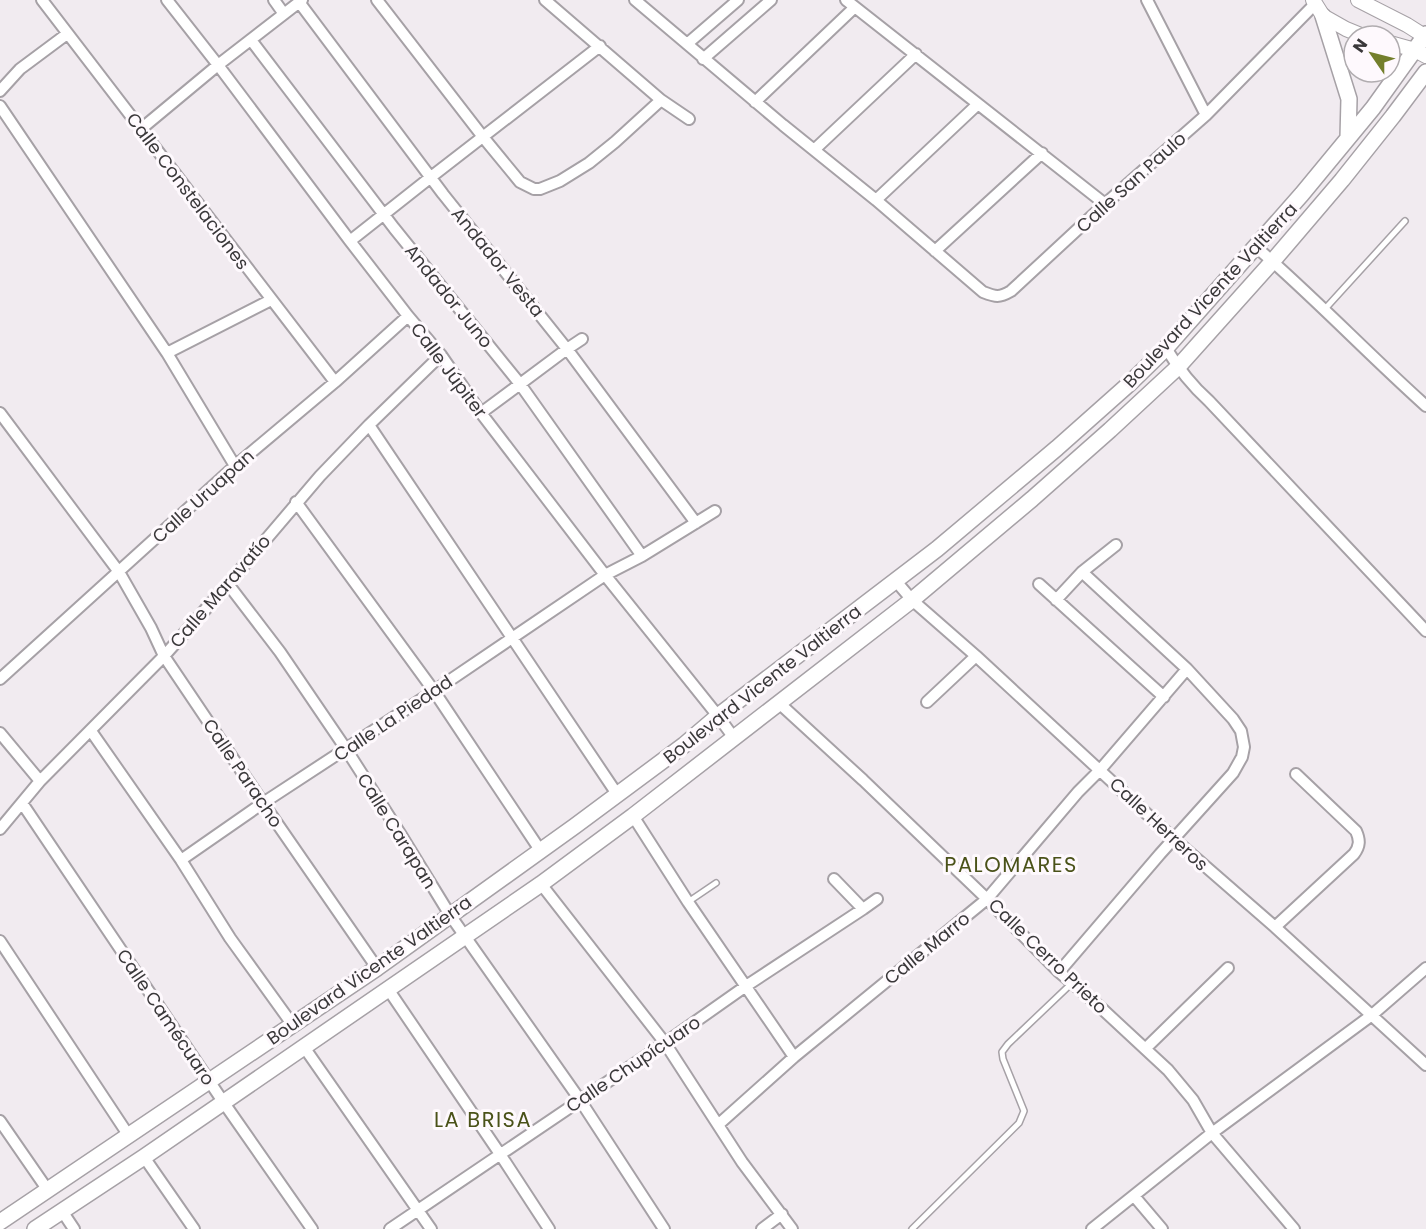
<svg xmlns="http://www.w3.org/2000/svg" width="1426" height="1229" font-family="Poppins,sans-serif">
  <style>
    .lines { fill: none; stroke-linecap: round; stroke-linejoin: round }
    .service-casing { stroke: #a6a1a6; stroke-width: 8 }
    .minor-casing { stroke: #a6a1a6; stroke-width: 14 }
    .tertiary-casing { stroke: #a6a1a6; stroke-width: 16 }
    .secondary-casing { stroke: #a6a1a6; stroke-width: 18 }
    .service { stroke: #fff; stroke-width: 5 }
    .minor { stroke: #fff; stroke-width: 10 }
    .tertiary { stroke: #fff; stroke-width: 14 }
    .secondary { stroke: #fff; stroke-width: 15 }
    .labels { text-anchor: middle; dominant-baseline: central; stroke-width: 6; stroke-linejoin: round; paint-order: stroke }
    .street-label { font-size: 18px; fill: #3a383a; stroke: #fef9fd }
    .quarter-label { font-size: 21px; letter-spacing: 1.5px; fill: #4a5219; stroke: #fef9fd }
  </style>
  <rect width="100%" height="100%" fill="#f1ebf0"/>
  <g class="lines">
    <!-- service casing -->
    <g class="service-casing">
      <path id="service" d="M1324,310L1405,221
        M688,902L716,883
        M912,1229L1019,1123L1024,1111L1003,1059L1002,1052L1008,1044L1072,983"/>
    </g>
    <!-- minor casing -->
    <g class="minor-casing">
      <path id="minor" d="M42,0L335,382
        M167,0L218,65L350,241L408,316L441,355L481,413L605,575L718,716L734,738
        M274,0L284,14
        M377,0L483,137L520,182L534,189H540L560,181L589,163L615,142L661,100
        M545,0L661,100L689,119
        M635,0L783,125L876,200L983,292C996,297 999,298 1011,291L1105,204L1206,115L1315,4
        M846,0L1105,204
        M1147,0L1206,115
        M299,2L443,194L567,349L696,523
        M251,40L394,228L520,384L642,556
        M687,44L738,0
        M703,59L771,0
        M0,91L20,69L67,34
        M755,102L855,7
        M0,106L167,353L235,466
        M141,129L218,65L302,0
        M814,150L916,54
        M876,200L978,104
        M350,241L431,177L600,46
        M1256,247C1315,298 1368,354 1426,406
        M935,251L1042,153
        M1166,348C1178,368 1191,385 1209,401L1426,631
        M167,353L271,300
        M0,413L119,572L151,628L164,656L263,803L377,968
        M481,413L567,349L582,339
        M369,425L617,794
        M296,502L434,691L540,850
        M895,580L912,600L976,656L1174,839L1275,927L1426,1065
        M228,584L280,652L346,749L401,835L450,915L580,1100L664,1229
        M1039,584L1164,697
        M1056,600L1082,572L1116,545
        M0,679L235,466L335,382L408,316
        M927,702L976,656
        M779,703L863,780L987,899L1059,972L1099,1006L1168,1070L1193,1100L1212,1133L1294,1229
        M91,731L181,860L230,938L292,1024
        M0,733L40,781
        M22,803L224,1103L312,1229
        M633,816L688,902L794,1057
        M0,829L40,781L164,656L228,584L320,476L369,425L441,355
        M181,860L263,803L434,691L605,575L642,556L715,511
        M834,879L863,909
        M541,884L665,1043L742,1162L792,1229
        M1275,927L1354,854C1360,846 1360,840 1356,831L1296,774
        M0,941L129,1136
        M1059,972L1160,854L1233,773L1242,757L1244,747L1241,731L1233,719L1187,669L1082,572
        M388,989L500,1154L549,1229
        M304,1047L431,1229
        M1146,1048L1228,968
        M0,1121L47,1189
        M719,1124L794,1057L987,899L1078,792L1100,770L1187,669
        M144,1157L194,1229
        M1134,1196L1162,1229
        M62,1211L74,1229
        M390,1229L665,1043L746,986L863,909L877,899
        M762,1229L782,1214
        M1092,1229L1212,1133L1372,1015L1426,968"/>
    </g>
    <!-- tertiary casing -->
    <g class="tertiary-casing">
      <path id="tertiary" d="M1313,0L1323,16L1346,29L1363,36
        M1358,0L1407,25L1426,37
        M1390,43L1415,50L1426,56"/>
    </g>
    <!-- secondary casing -->
    <g class="secondary-casing">
      <path id="secondary" d="M1323,16L1349,99L1348,138
        M0,1222L377,968L575,826L684,745L718,716L937,549L1057,448L1129,384L1166,348L1302,194L1373,108L1426,34
        M35,1229L144,1157L541,884L633,816L912,600L1032,499L1110,430L1178,367L1272,262L1342,180L1393,116L1426,72"/>
    </g>
    <!-- service -->
    <use href="#service" class="service"/>
    <!-- minor -->
    <use href="#minor" class="minor"/>
    <!-- tertiary -->
    <use href="#tertiary" class="tertiary"/>
    <!-- secondary -->
    <use href="#secondary" class="secondary"/>
  </g>
  <g class="labels">
    <!-- street labels -->
    <g class="street-label">
      <text transform="translate(1131 182) rotate(-42)">Calle San Paulo</text>
      <text transform="translate(188 191) rotate(53)">Calle Constelaciones</text>
      <text transform="translate(498 262) rotate(51)">Andador Vesta</text>
      <text transform="translate(1210 295) rotate(-47)">Boulevard Vicente Valtierra</text>
      <text transform="translate(449 296) rotate(51)">Andador Juno</text>
      <text transform="translate(449 370) rotate(53)">Calle Júpiter</text>
      <text transform="translate(203 496) rotate(-42)">Calle Uruapan</text>
      <text transform="translate(220 591) rotate(-49)">Calle Maravatío</text>
      <text transform="translate(762 684) rotate(-38)">Boulevard Vicente Valtierra</text>
      <text transform="translate(393 718) rotate(-34)">Calle La Piedad</text>
      <text transform="translate(243 773) rotate(56)">Calle Paracho</text>
      <text transform="translate(1159 824) rotate(43)">Calle Herreros</text>
      <text transform="translate(397 831) rotate(58)">Calle Carapan</text>
      <text transform="translate(927 948) rotate(-39)">Calle Marro</text>
      <text transform="translate(1048 956) rotate(44)">Calle Cerro Prieto</text>
      <text transform="translate(369 970) rotate(-35)">Boulevard Vicente Valtierra</text>
      <text transform="translate(166 1017) rotate(56)">Calle Camécuaro</text>
      <text transform="translate(633 1064) rotate(-34)">Calle Chupícuaro</text>
    </g>
    <!-- quarter labels -->
    <g class="quarter-label">
      <text x="1011" y="864">PALOMARES</text>
      <text x="483" y="1119">LA BRISA</text>
    </g>
  </g>
  <!-- north arrow -->
  <g transform="translate(1372 54) rotate(305)"><circle r="28" fill="#fef9fd" stroke="#b0acaf" stroke-width="1.5"/>
  <path d="M0-4.5L10 22L0 15L-10 22Z" fill="#737f2c"/>
  <text y="-9" font-size="16" font-weight="bold" text-anchor="middle" fill="#3a383a">N</text>
  </g>
</svg>
